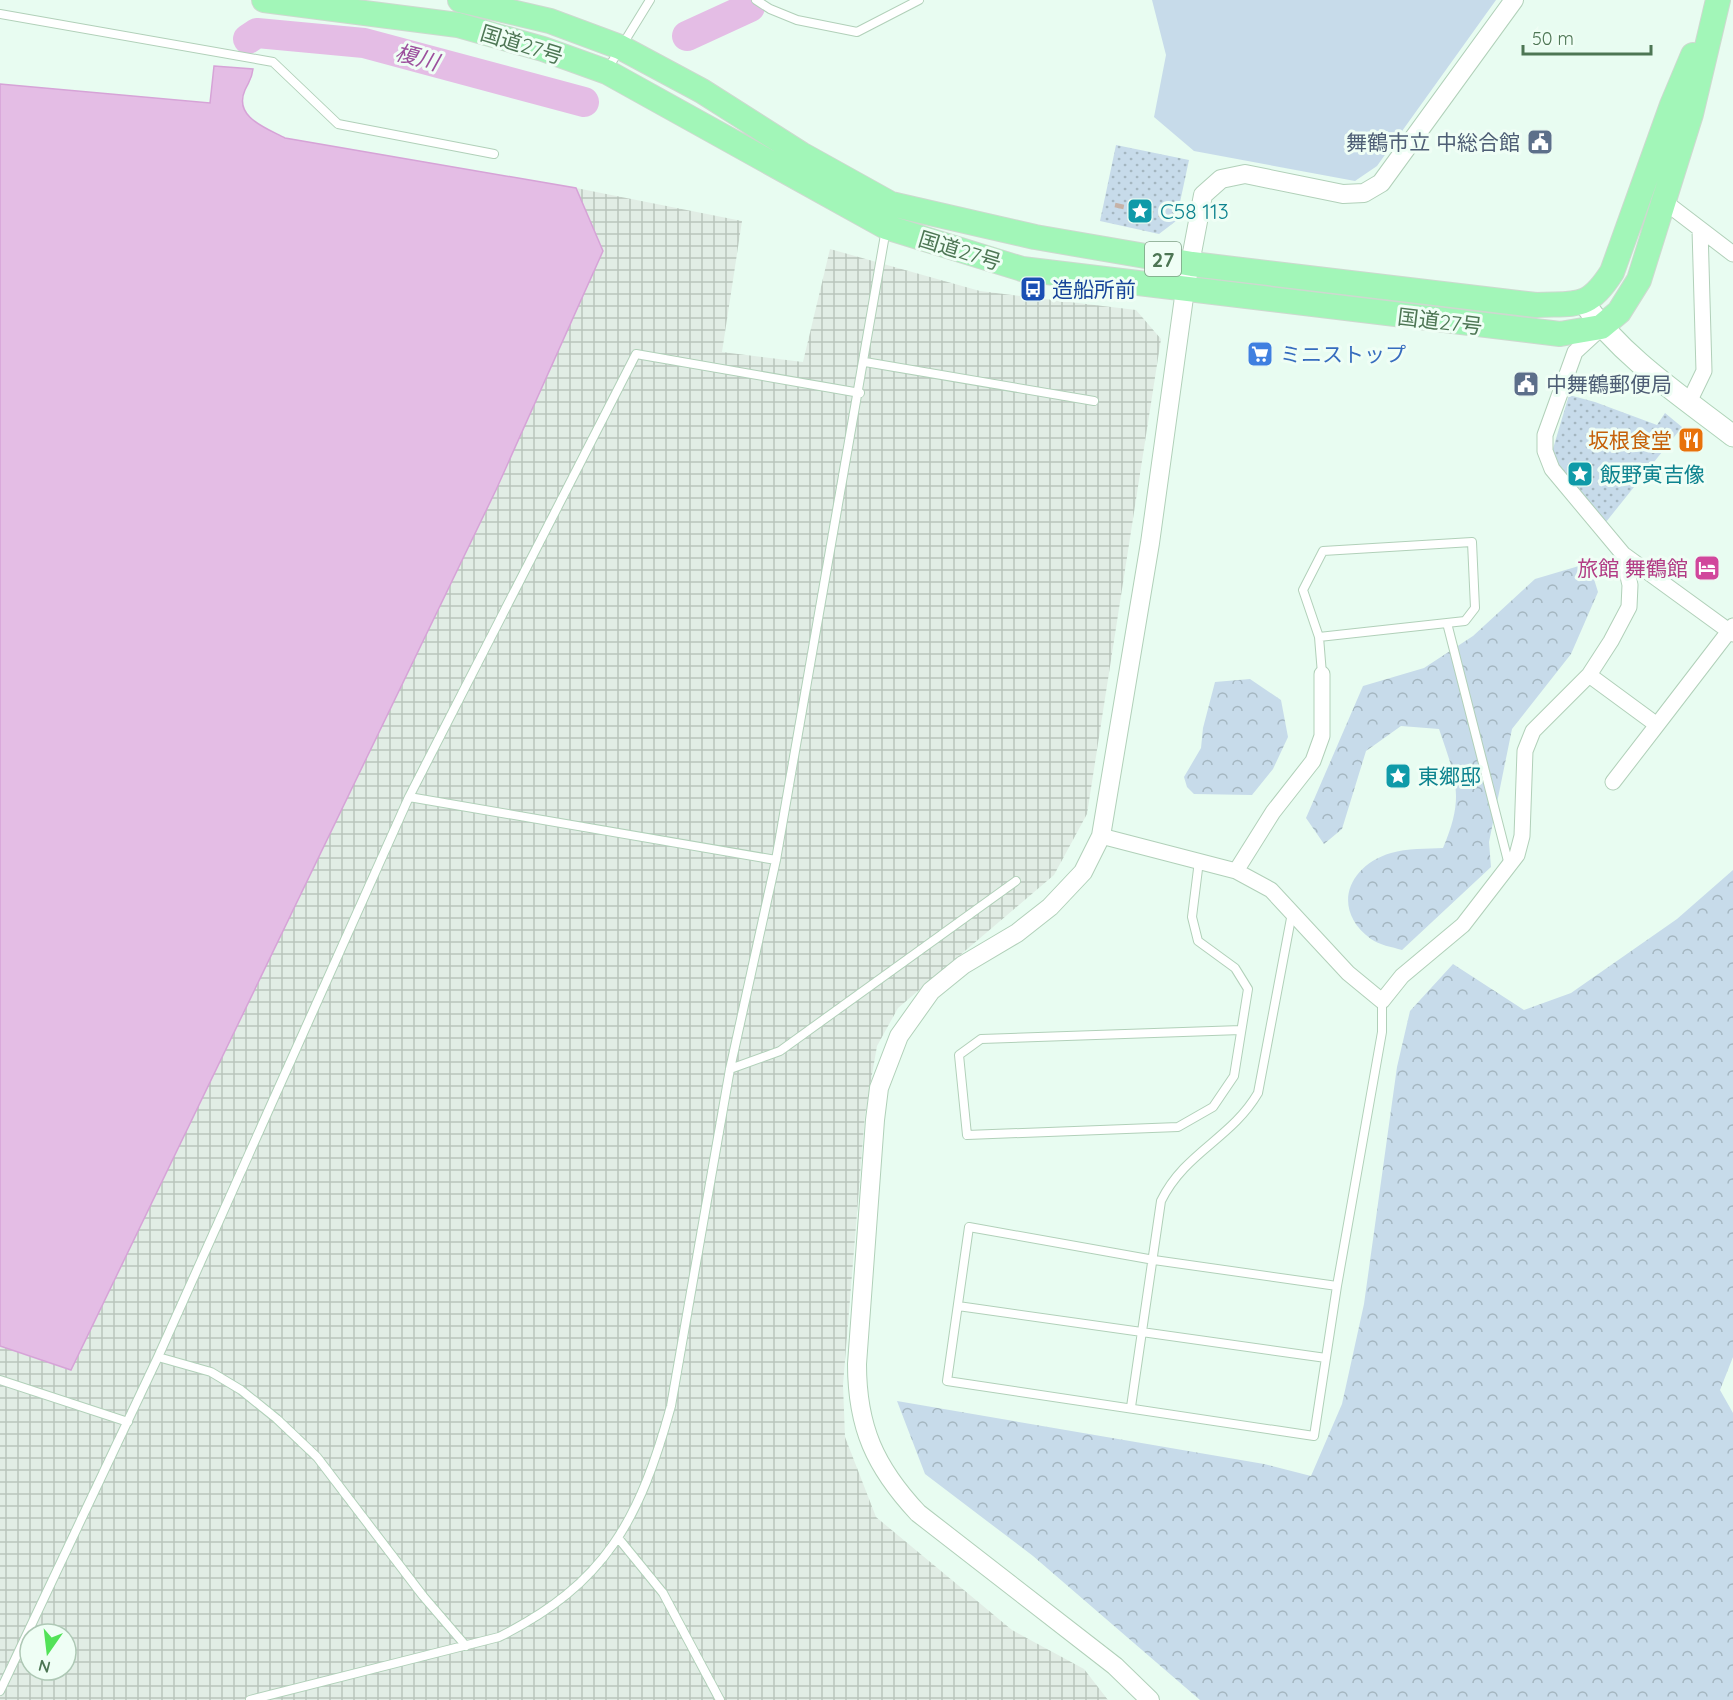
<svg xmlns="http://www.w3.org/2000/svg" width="1733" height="1700" font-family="Quicksand,'Noto Sans JP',sans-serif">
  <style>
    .industrial { fill: url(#industrial-grid); fill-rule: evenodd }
    .grass { fill: url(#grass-dots) }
    .forest { fill: url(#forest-crowns) }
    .garden { fill: #c7dbea }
    .water { fill: #e4bde5; stroke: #d6a3d7; stroke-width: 1.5 }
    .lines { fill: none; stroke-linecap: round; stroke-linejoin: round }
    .river { stroke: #e4bde5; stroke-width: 30 }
    .service-casing { stroke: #b1d0b9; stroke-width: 10 }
    .minor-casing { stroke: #b1d0b9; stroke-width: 17 }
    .tertiary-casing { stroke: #b1d0b9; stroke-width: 20 }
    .secondary-casing { stroke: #afd3b8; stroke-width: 23 }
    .trunk-casing { stroke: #cdd9cf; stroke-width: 26 }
    .service { stroke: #fff; stroke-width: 8 }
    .minor { stroke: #fff; stroke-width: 15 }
    .tertiary { stroke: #fff; stroke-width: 18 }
    .secondary { stroke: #fff; stroke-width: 21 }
    .trunk { stroke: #a2f6b8; stroke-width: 24 }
    .rail { stroke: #c6b2a6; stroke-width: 4.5; stroke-dasharray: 9 6; stroke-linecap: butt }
    .labels { text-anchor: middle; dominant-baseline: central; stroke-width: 6; stroke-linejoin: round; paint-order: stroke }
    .shield { fill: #effef5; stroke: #7e9f84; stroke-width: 1.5 }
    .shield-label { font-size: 20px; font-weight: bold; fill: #4d7654 }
    .street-label { font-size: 21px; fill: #4d7654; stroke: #effef5 }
    .service-label { font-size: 21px; fill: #4e5e75; stroke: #effef5; text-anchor: end }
    .culture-label { font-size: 21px; fill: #0d838f; stroke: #effef5; text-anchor: start }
    .transit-label { font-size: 21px; fill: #164399; stroke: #effef5; text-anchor: start }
    .shop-label { font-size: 21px; fill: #366cbe; stroke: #effef5; text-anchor: start }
    .food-label { font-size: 21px; fill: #c56008; stroke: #effef5; text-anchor: end }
    .hotel-label { font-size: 21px; fill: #b23c85; stroke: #effef5; text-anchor: end }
    .water-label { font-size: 22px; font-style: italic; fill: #9c509d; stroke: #effef5 }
  </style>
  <defs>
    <pattern id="industrial-grid" width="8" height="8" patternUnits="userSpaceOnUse" patternTransform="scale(1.5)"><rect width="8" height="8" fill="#e1ede5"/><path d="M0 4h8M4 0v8" fill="none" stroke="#b9c5bc"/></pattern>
    <pattern id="grass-dots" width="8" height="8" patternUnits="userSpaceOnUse" patternTransform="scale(1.5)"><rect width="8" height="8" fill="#c7dbea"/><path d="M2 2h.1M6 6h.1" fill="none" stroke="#a4b6c0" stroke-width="1.8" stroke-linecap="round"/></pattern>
    <pattern id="forest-crowns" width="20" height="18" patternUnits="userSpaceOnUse" patternTransform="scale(1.5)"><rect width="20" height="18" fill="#c7dbea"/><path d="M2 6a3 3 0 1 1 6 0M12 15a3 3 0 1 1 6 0" fill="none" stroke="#a4b6c0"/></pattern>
  </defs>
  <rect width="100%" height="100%" fill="#e8fcf1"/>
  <!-- industrial -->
  <path class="industrial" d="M576,188L742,221L722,352L803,362L830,249L980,291L1136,310L1161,339L1087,814L1054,875L898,1008L877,1046L865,1115L843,1385L845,1437L876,1517L1012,1630L1084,1669L1108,1700H0V1346L70,1370L603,251ZM30,1634H66V1670H30Z"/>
  <!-- grass -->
  <path class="grass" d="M1116,145L1189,160L1176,221L1159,234L1100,221Z
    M1569,395L1595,402L1657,425L1665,413L1682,427L1606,522L1559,465L1552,452Z"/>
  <!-- forest -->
  <path class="forest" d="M1589,563L1598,592L1571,654L1512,729L1489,842L1491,867L1402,950C1392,947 1379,945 1371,939C1331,910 1347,866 1391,853C1407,848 1427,849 1443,848C1465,797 1456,779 1439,729L1401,726L1366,751L1342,829L1324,844L1306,818L1363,686L1424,668L1473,636L1535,579Z
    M1250,679L1281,700L1288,737L1273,769L1252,795L1194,794L1187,787L1184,777L1201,748L1203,728L1215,682Z
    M1733,870V1357L1720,1390L1733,1413V1700H1200L1033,1556L925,1474L897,1401L1264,1464L1311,1476L1342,1404L1364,1304L1397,1067L1410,1011L1453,964L1524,1010L1571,993L1677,919Z"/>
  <!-- garden -->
  <path class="garden" d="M1152,0H1496L1377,166L1355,181L1194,151L1154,117L1166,55Z"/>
  <!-- water -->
  <path class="water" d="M214,66L253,69C252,79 249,81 245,90C233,117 266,128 285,138L576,188L603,251L496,490L71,1370L0,1346V84L210,103Z"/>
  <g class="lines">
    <!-- river -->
    <path class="river" d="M687,36L750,7
      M248,39L257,33L364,43L584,102"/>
    <!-- service casing -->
    <g class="service-casing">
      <path id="service" d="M756,0L770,9L797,20L857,32L919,0
        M0,14L273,62L338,124L494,154
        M607,70L650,0
        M865,362L1094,401
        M1447,623L1509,865
        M1319,637L1465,621L1475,608L1472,542L1323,551L1303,590L1319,637L1322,674
        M409,797L776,860
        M1199,861L1192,917L1198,941L1235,968L1248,989L1234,1076L1213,1107L1178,1127L967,1135L959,1055L981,1039L1241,1030
        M730,1069L780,1051L1016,881
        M1337,1286L1154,1260L969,1227L947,1381L1314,1436L1337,1286L1382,1032V1001
        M958,1306L1326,1358
        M158,1357L211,1372L241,1390L277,1419L317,1457L423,1596L466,1646
        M0,1380L128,1422
        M1131,1407L1161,1201C1185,1152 1231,1139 1258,1093L1292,913
        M619,1539L663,1593L720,1700
        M0,1691L158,1357L409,797L636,354L860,393
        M250,1700L499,1637C606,1584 640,1519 671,1406L730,1069L776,860L886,229"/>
    </g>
    <!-- minor casing -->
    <g class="minor-casing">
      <path id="minor" d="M1665,202L1733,254
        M1600,329L1575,352L1545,435V451L1552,469L1623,554L1733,634
        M1689,402L1704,371L1700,229
        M1589,675L1657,725L1733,626
        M1613,782L1657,725
        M1101,836L1236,871L1271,890L1348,973L1382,1001L1402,976L1463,925L1517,855L1522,836L1525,751L1533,731L1589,675L1611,641L1629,607L1630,585L1623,554
        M1236,871L1273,812L1313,761L1322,736V674"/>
    </g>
    <!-- tertiary casing -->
    <g class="tertiary-casing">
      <path id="tertiary" d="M1150,1700L1115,1666L918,1513C875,1467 857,1427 857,1364L875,1120L879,1088L899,1036L931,991L963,965L1017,933L1050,907L1083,872L1101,836L1150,543L1185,290L1203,195L1221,179L1245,174L1343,194L1364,193L1381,183L1514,0"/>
    </g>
    <!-- secondary casing -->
    <g class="secondary-casing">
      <path id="secondary" d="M1584,303C1623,358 1680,395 1733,436"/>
    </g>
    <!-- trunk casing -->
    <g class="trunk-casing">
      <path id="trunk" d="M264,0L458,25L543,49L607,72L886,227L1022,269L1560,334L1601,327L1619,312L1639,280L1691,114L1718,0
        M460,0L550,21L620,47L702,91L801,154L891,204L1035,237L1192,264L1536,305C1577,303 1588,310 1612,272L1672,105L1693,55"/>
    </g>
    <!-- service -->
    <use href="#service" class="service"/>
    <!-- minor -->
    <use href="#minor" class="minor"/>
    <!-- tertiary -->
    <use href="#tertiary" class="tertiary"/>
    <!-- secondary -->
    <use href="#secondary" class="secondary"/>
    <!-- trunk -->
    <use href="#trunk" class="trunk"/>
    <!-- rail -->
    <path class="rail" d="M1115,205L1164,216"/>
  </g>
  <!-- icons -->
  <defs>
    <g id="civic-square" transform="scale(1.35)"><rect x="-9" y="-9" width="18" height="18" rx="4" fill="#5c6f8a" stroke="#effef5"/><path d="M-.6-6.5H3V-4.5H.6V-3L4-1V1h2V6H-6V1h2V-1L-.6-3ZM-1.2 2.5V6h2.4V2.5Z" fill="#fff"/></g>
    <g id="sight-square" transform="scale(1.35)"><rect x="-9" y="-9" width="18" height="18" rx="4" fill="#0f9aa8" stroke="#effef5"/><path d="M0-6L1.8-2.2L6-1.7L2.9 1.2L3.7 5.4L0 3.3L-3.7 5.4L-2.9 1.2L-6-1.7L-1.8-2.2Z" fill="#fff"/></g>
    <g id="bus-square" transform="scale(1.35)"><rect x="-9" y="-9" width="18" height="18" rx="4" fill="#1a4fb4" stroke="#effef5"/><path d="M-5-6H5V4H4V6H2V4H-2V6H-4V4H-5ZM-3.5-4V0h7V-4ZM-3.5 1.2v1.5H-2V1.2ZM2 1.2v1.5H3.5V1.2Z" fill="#fff"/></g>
    <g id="supermarket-square" transform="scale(1.35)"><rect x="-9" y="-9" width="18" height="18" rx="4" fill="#3f7fe0" stroke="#effef5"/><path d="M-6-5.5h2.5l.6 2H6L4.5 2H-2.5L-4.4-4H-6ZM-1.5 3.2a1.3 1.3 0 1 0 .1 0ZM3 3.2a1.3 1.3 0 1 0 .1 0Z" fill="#fff"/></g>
    <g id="restaurant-square" transform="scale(1.35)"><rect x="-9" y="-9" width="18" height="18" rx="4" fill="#e8710a" stroke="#effef5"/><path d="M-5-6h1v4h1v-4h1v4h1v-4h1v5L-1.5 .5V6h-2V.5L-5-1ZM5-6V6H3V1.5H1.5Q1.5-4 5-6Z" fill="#fff"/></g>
    <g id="hotel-square" transform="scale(1.35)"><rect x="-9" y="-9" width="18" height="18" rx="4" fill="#d1479c" stroke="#effef5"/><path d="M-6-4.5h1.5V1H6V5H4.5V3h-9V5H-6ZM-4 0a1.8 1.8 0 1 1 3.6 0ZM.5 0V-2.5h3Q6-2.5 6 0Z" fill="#fff"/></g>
  </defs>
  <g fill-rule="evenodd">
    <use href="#civic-square" x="1540" y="142"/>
    <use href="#sight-square" x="1140" y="211"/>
    <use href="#bus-square" x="1033" y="289"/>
    <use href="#supermarket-square" x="1260" y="354"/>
    <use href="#civic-square" x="1526" y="384"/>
    <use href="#restaurant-square" x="1691" y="440"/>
    <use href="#sight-square" x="1580" y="474"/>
    <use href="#hotel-square" x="1707" y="568"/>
    <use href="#sight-square" x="1398" y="776"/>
  </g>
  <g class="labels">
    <!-- shield labels -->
    <rect class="shield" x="1145" y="242" width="36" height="34" rx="4.5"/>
    <g class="shield-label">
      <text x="1163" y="259">27</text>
    </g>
    <!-- street labels -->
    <g class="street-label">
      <text transform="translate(522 44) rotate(17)">国道27号</text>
      <text transform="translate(960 250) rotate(17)">国道27号</text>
      <text transform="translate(1440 321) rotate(7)">国道27号</text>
    </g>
    <!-- service labels -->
    <g class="service-label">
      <text x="1520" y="142">舞鶴市立 中総合館</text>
      <text x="1546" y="384" text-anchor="start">中舞鶴郵便局</text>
    </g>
    <!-- culture labels -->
    <g class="culture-label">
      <text x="1160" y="211">C58 113</text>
      <text x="1600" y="474">飯野寅吉像</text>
      <text x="1418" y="776">東郷邸</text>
    </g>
    <!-- transit labels -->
    <g class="transit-label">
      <text x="1052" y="289">造船所前</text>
    </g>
    <!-- shop labels -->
    <g class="shop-label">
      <text x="1280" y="354">ミニストップ</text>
    </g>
    <!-- food labels -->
    <g class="food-label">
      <text x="1672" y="440">坂根食堂</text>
    </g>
    <!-- hotel labels -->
    <g class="hotel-label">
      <text x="1688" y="568">旅館 舞鶴館</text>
    </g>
    <!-- water labels -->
    <g class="water-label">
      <text transform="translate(417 57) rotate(15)">榎川</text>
    </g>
  </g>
  <!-- north arrow -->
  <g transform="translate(48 1652) rotate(194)"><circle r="28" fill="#effef5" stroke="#aec8b5" stroke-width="1.5"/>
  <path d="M0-4.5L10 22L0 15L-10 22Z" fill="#52e258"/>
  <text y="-9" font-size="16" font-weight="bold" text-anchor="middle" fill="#4d7654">N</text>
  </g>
  <!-- scale -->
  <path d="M1523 45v9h128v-9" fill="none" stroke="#4d7654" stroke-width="3"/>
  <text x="1532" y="45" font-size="18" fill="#4d7654" stroke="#effef5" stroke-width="4.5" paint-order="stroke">50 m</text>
</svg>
